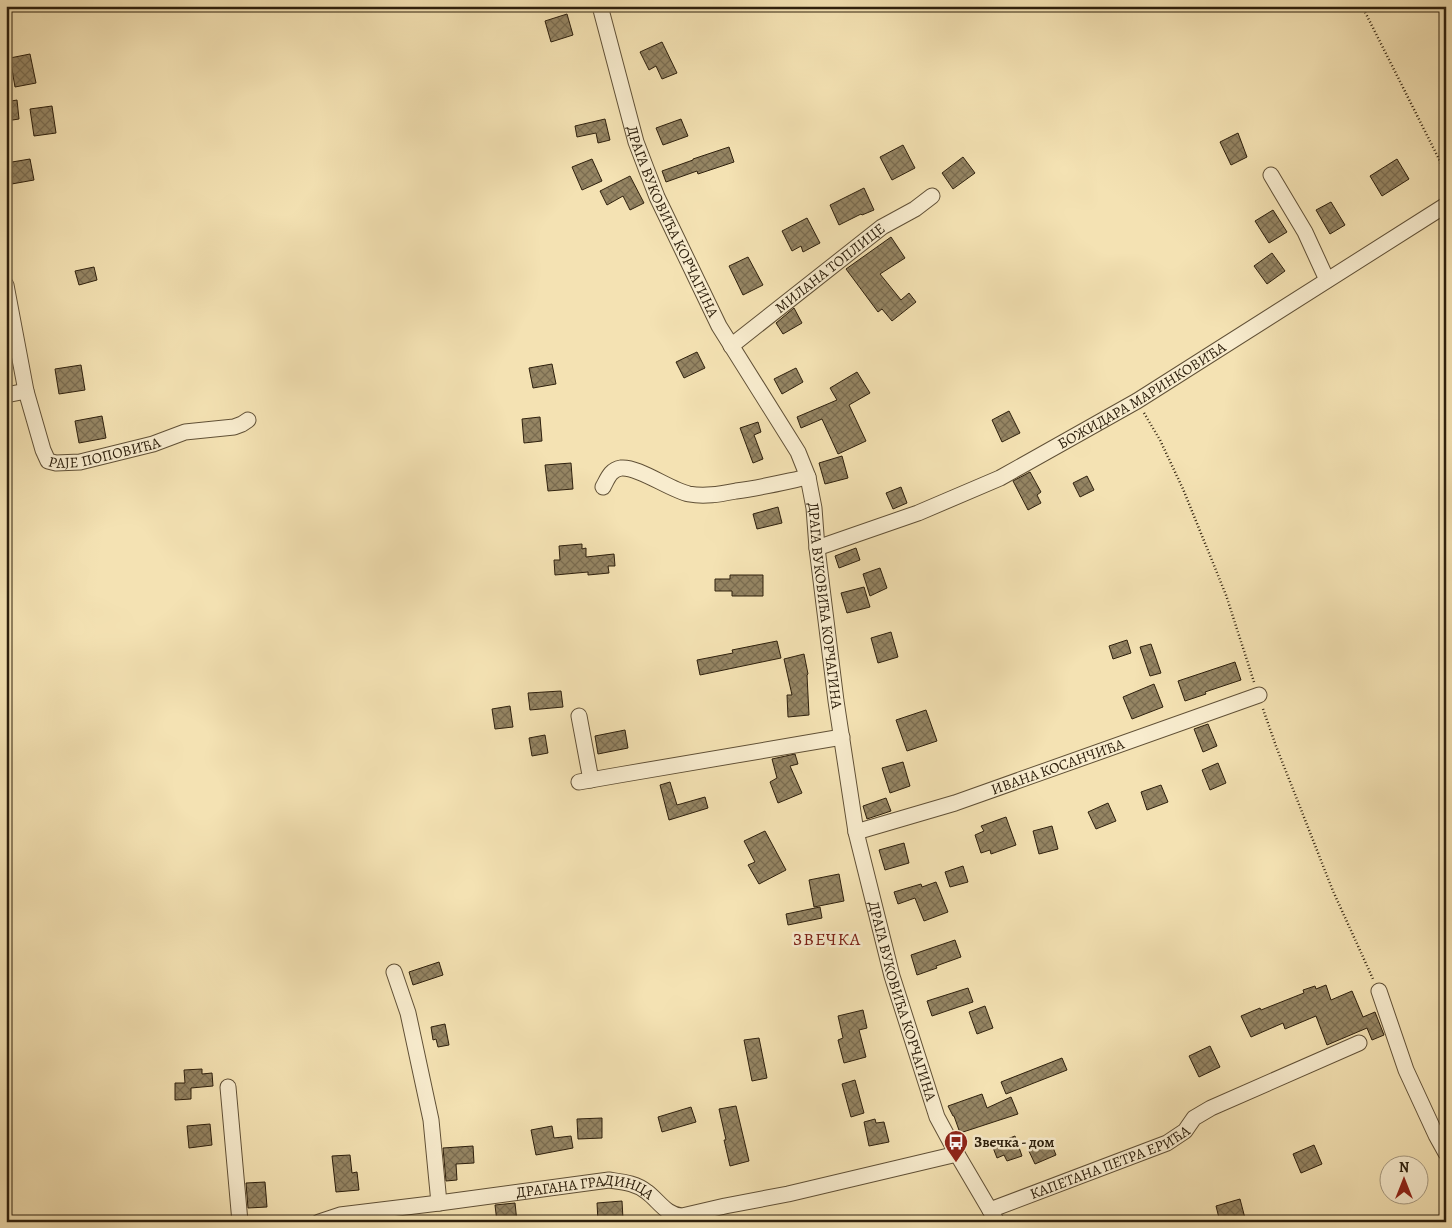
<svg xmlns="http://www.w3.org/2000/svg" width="1452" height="1228" font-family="Alegreya,serif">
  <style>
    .building { fill: url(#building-cross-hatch); stroke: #2e200d }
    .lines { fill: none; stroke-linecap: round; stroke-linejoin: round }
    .minor-casing { stroke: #605036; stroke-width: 17 }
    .path { stroke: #2e200d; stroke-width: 2.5; stroke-dasharray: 1 2.5; stroke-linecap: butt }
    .minor { stroke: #f8ecce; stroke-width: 15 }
    .labels { text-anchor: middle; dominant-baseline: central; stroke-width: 5; stroke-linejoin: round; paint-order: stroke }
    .street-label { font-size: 15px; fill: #2e200d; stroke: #f8ecce }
    .poi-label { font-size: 15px; font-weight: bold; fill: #2e200d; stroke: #f8ecce; text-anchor: start }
    .quarter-label { font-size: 18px; letter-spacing: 1px; fill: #7a1f14; stroke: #f8ecce }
  </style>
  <defs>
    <pattern id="building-cross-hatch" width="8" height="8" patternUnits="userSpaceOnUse" patternTransform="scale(1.25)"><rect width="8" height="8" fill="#958563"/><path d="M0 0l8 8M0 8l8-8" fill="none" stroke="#7a6c50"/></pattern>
  </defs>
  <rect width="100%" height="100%" fill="#f4e2b3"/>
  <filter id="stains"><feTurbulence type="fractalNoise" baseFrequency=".004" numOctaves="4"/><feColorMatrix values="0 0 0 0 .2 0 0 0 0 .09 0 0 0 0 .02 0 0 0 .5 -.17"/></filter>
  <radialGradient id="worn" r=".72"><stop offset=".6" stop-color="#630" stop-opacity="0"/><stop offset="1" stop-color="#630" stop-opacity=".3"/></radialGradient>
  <!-- building -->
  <path class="building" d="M567,14L573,35L551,42L545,21Z
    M662,42L677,73L662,79L656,66L649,70L640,52Z
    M30,54L36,83L15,87L10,58Z
    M17,100L19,119L6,121V102Z
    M52,106L56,133L34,136L30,109Z
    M605,119L610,140L598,143L596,133L577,137L575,126Z
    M681,119L688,136L663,145L656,128Z
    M1238,133L1247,157L1231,165L1220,142Z
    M903,145L915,168L892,180L880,157Z
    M729,147L734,162L698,174L697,171L666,182L662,171L693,160V159Z
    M963,157L975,173L953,189L942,173Z
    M30,159L34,180L6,185V163Z
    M592,159L602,181L582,190L572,167Z
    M1397,159L1409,179L1382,196L1370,176Z
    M630,176L644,203L630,210L623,196L607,205L600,191Z
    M864,188L874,210L862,215L861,214L839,225L830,205Z
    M1331,202L1345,225L1330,234L1316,210Z
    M1273,210L1287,232L1269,243L1255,221Z
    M807,218L820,243L803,252L801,246L792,251L782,231Z
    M891,237L905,258L880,274L901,300L909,293L916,302L892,321L882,309L878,312L846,269Z
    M1272,253L1285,271L1267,284L1254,266Z
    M748,257L763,285L743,295L729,266Z
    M94,267L97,280L79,285L75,271Z
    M794,308L802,323L783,334L776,323Z
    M697,352L705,368L684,378L676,362Z
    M552,364L556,384L533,388L529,368Z
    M81,365L85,390L59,394L55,369Z
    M796,368L803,382L782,394L774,379Z
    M857,372L870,393L849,405L866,441L838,454L822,419L801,428L797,417L837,400L830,388Z
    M1009,411L1020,433L1002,442L992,420Z
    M102,416L106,438L79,443L75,421Z
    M540,417L542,441L524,443L522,419Z
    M758,422L761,432L754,435L763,459L753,463L740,428Z
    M842,456L848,478L825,484L819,463Z
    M571,463L573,489L548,491L545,465Z
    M1030,472L1041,492L1037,495L1041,503L1028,510L1013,481Z
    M1087,476L1094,490L1080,497L1073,483Z
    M901,487L907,503L893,509L886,493Z
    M778,507L782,523L757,529L753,514Z
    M582,544V549L586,548V557L614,554L615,566H608L609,573L588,575V572L555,575L554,560H560L559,546Z
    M856,548L860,560L839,568L835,556Z
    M880,568L887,588L870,596L863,574Z
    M730,575H763V596H732V591H715V579H730Z
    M864,587L870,607L847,613L841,593Z
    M891,632L898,657L878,663L871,638Z
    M1127,640L1131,653L1113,659L1109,646Z
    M777,641L781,658L700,675L697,660L733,653L732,650Z
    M1151,644L1161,673L1150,676L1140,647Z
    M804,654L808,674L807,675L809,715L788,717L787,695H792L784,659Z
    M1235,662L1241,680L1205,692L1206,694L1185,701L1178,681Z
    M1154,684L1163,707L1132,719L1123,697Z
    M561,691L563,707L530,710L528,693Z
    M510,706L513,727L495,729L492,709Z
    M926,710L937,741L907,751L896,720Z
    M1208,724L1217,746L1203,752L1194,729Z
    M625,730L628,748L598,754L595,736Z
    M545,735L548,753L532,756L529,738Z
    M795,754L798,764L790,766L802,793L778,803L770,782L777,778L772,759Z
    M903,762L910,786L890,793L882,768Z
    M1218,763L1226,783L1210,790L1202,770Z
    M670,782L677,805L705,797L708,808L669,820L660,785Z
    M1161,785L1168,802L1147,810L1141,792Z
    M886,798L891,811L867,819L863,806Z
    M1108,803L1116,821L1096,829L1088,812Z
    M1006,817L1016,845L991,854L990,850L981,853L975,835L984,831L981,826Z
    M1052,826L1058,849L1039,854L1033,831Z
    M765,831L786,870L759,884L748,865L755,862L744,841Z
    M904,843L909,863L885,870L879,850Z
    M963,866L968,882L950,887L945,872Z
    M839,874L844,901L814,907L809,880Z
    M936,882L948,912L924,921L915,898L898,904L894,892L921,884L922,887Z
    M820,907L822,918L788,925L786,914Z
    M955,940L961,957L936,966L937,968L917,975L911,955Z
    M439,962L443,975L413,985L409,972Z
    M1326,985L1331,1000L1352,991L1363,1017L1375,1012L1384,1035L1372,1040L1367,1028L1327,1045L1316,1016L1285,1029L1283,1023L1251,1037L1241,1016L1260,1008L1261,1010L1304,993L1303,990L1315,986L1316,989Z
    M968,988L973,1002L932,1016L927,1001Z
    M985,1006L993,1028L977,1034L969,1012Z
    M863,1010L867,1028L859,1030L866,1057L844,1063L838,1040L843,1038L838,1016Z
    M445,1024L449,1045L438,1047L436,1039L433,1040L431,1027Z
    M759,1038L767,1078L752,1081L744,1040Z
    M1210,1046L1220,1067L1199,1077L1189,1056Z
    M1062,1058L1067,1070L1006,1094L1001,1082Z
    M202,1069V1074L212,1073L213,1086L191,1088V1099L175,1100V1083H185L184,1070Z
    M855,1080L864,1113L851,1117L842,1084Z
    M982,1094L987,1108L1011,1097L1018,1114L960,1133L954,1116H953L948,1106Z
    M736,1106L749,1161L730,1166L724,1140H726L719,1109Z
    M691,1107L696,1122L662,1132L658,1117Z
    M602,1118V1138L578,1139L577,1119Z
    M875,1119L876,1123L884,1122L889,1142L869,1146L864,1122Z
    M210,1124L212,1145L189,1148L187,1126Z
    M552,1126L554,1138L571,1136L573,1148L536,1155L531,1130Z
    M1015,1136L1022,1156L1007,1161L1004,1155L997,1158L992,1145Z
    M1050,1140L1056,1155L1035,1164L1028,1149Z
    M1314,1145L1322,1164L1301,1173L1293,1154Z
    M473,1146L474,1163L456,1164L457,1180L446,1181L443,1148Z
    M350,1155L352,1173L357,1172L359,1190L336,1192L332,1156Z
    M265,1182L267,1207L248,1208L246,1183Z
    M1240,1199L1246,1222H1220L1216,1206Z
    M622,1201L623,1219L598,1221L597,1203Z
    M515,1203L517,1222H497L495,1205Z"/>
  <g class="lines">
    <!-- minor casing -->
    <g class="minor-casing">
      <g id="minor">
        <path id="s1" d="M600,6L636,142L657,197L719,326L798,452L808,477L814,508L817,548L836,701L856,832L892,976L937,1117L957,1154L997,1222"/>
        <path d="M1271,175L1305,232L1327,280"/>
        <path id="s2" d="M6,285L26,391L43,450L48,461L56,463L80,462L153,444L185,432L234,427L242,424L248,420"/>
        <path id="s3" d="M731,346L882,227L915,209L932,196"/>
        <path d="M6,395L26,391"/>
        <path d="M603,487C608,478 610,470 621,468C638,466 670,490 689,494C705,497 720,494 736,491C760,488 784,482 808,477"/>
        <path id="s4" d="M817,548L918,513L1000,478L1137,401L1446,205"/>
        <path d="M579,716L591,780"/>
        <path d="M579,782L619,775L842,737"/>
        <path id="s5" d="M856,832L955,803L1259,695"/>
        <path d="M394,972L408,1013L431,1120L439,1203"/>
        <path d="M1379,991L1406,1070L1436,1135L1446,1153"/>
        <path d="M228,1087L240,1222"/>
        <path id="s6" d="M990,1210L1167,1143L1185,1131L1194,1118L1211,1108L1359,1043"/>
        <path id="s7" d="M319,1222L340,1215L439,1203L609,1180C623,1182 636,1183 647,1192C659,1201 666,1215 682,1216L725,1206L788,1194L957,1154"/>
      </g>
    </g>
    <!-- path -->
    <path class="path" d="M1362,6L1446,173
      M1144,413L1160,440L1183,489L1226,595L1254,682
      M1263,709L1276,746L1333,891L1373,979"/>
    <!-- minor -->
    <use href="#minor" class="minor"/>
  </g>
  <!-- icons -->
  <defs>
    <g id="bus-pin" transform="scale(1.25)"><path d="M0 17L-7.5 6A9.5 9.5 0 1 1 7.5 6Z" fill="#8f2418" stroke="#f8ecce"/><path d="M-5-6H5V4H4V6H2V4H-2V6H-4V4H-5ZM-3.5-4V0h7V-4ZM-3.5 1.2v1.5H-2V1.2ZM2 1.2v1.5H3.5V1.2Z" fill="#fff"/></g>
  </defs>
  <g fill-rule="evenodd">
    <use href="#bus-pin" x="956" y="1142"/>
  </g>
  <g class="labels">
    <!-- street labels -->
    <g class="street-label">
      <text stroke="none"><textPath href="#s1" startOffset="228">ДРАГА ВУКОВИЋА КОРЧАГИНА</textPath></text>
      <text stroke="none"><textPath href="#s3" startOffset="126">МИЛАНА ТОПЛИЦЕ</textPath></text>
      <text stroke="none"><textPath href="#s4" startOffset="360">БОЖИДАРА МАРИНКОВИЋА</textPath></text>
      <text stroke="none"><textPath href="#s2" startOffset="239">РАЈЕ ПОПОВИЋА</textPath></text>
      <text stroke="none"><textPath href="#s1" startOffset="648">ДРАГА ВУКОВИЋА КОРЧАГИНА</textPath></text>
      <text stroke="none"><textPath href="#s5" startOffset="212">ИВАНА КОСАНЧИЋА</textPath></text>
      <text stroke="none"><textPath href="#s1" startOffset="1052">ДРАГА ВУКОВИЋА КОРЧАГИНА</textPath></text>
      <text stroke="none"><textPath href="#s6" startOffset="129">КАПЕТАНА ПЕТРА ЕРИЋА</textPath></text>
      <text stroke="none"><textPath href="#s7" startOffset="270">ДРАГАНА ГРАДИНЦА</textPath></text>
    </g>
    <!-- poi labels -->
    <g class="poi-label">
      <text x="974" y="1142">Звечка - дом</text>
    </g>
    <!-- quarter labels -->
    <g class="quarter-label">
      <text x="827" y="939">ЗВЕЧКА</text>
    </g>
  </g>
  <!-- margin -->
  <rect width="1452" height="1228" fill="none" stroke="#f4e2b3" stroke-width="25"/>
  <rect x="8" y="8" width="1437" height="1213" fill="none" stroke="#2e200d" stroke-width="2.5"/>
  <rect x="12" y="12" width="1427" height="1203" fill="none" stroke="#2e200d"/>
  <!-- north arrow -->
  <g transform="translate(1404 1180)"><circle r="24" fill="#f8ecce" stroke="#a79a81"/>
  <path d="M0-4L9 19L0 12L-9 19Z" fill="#8f2418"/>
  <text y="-8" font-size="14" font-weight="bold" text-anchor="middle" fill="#2e200d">N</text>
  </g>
  <rect width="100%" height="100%" filter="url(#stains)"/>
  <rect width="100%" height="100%" fill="url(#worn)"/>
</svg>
